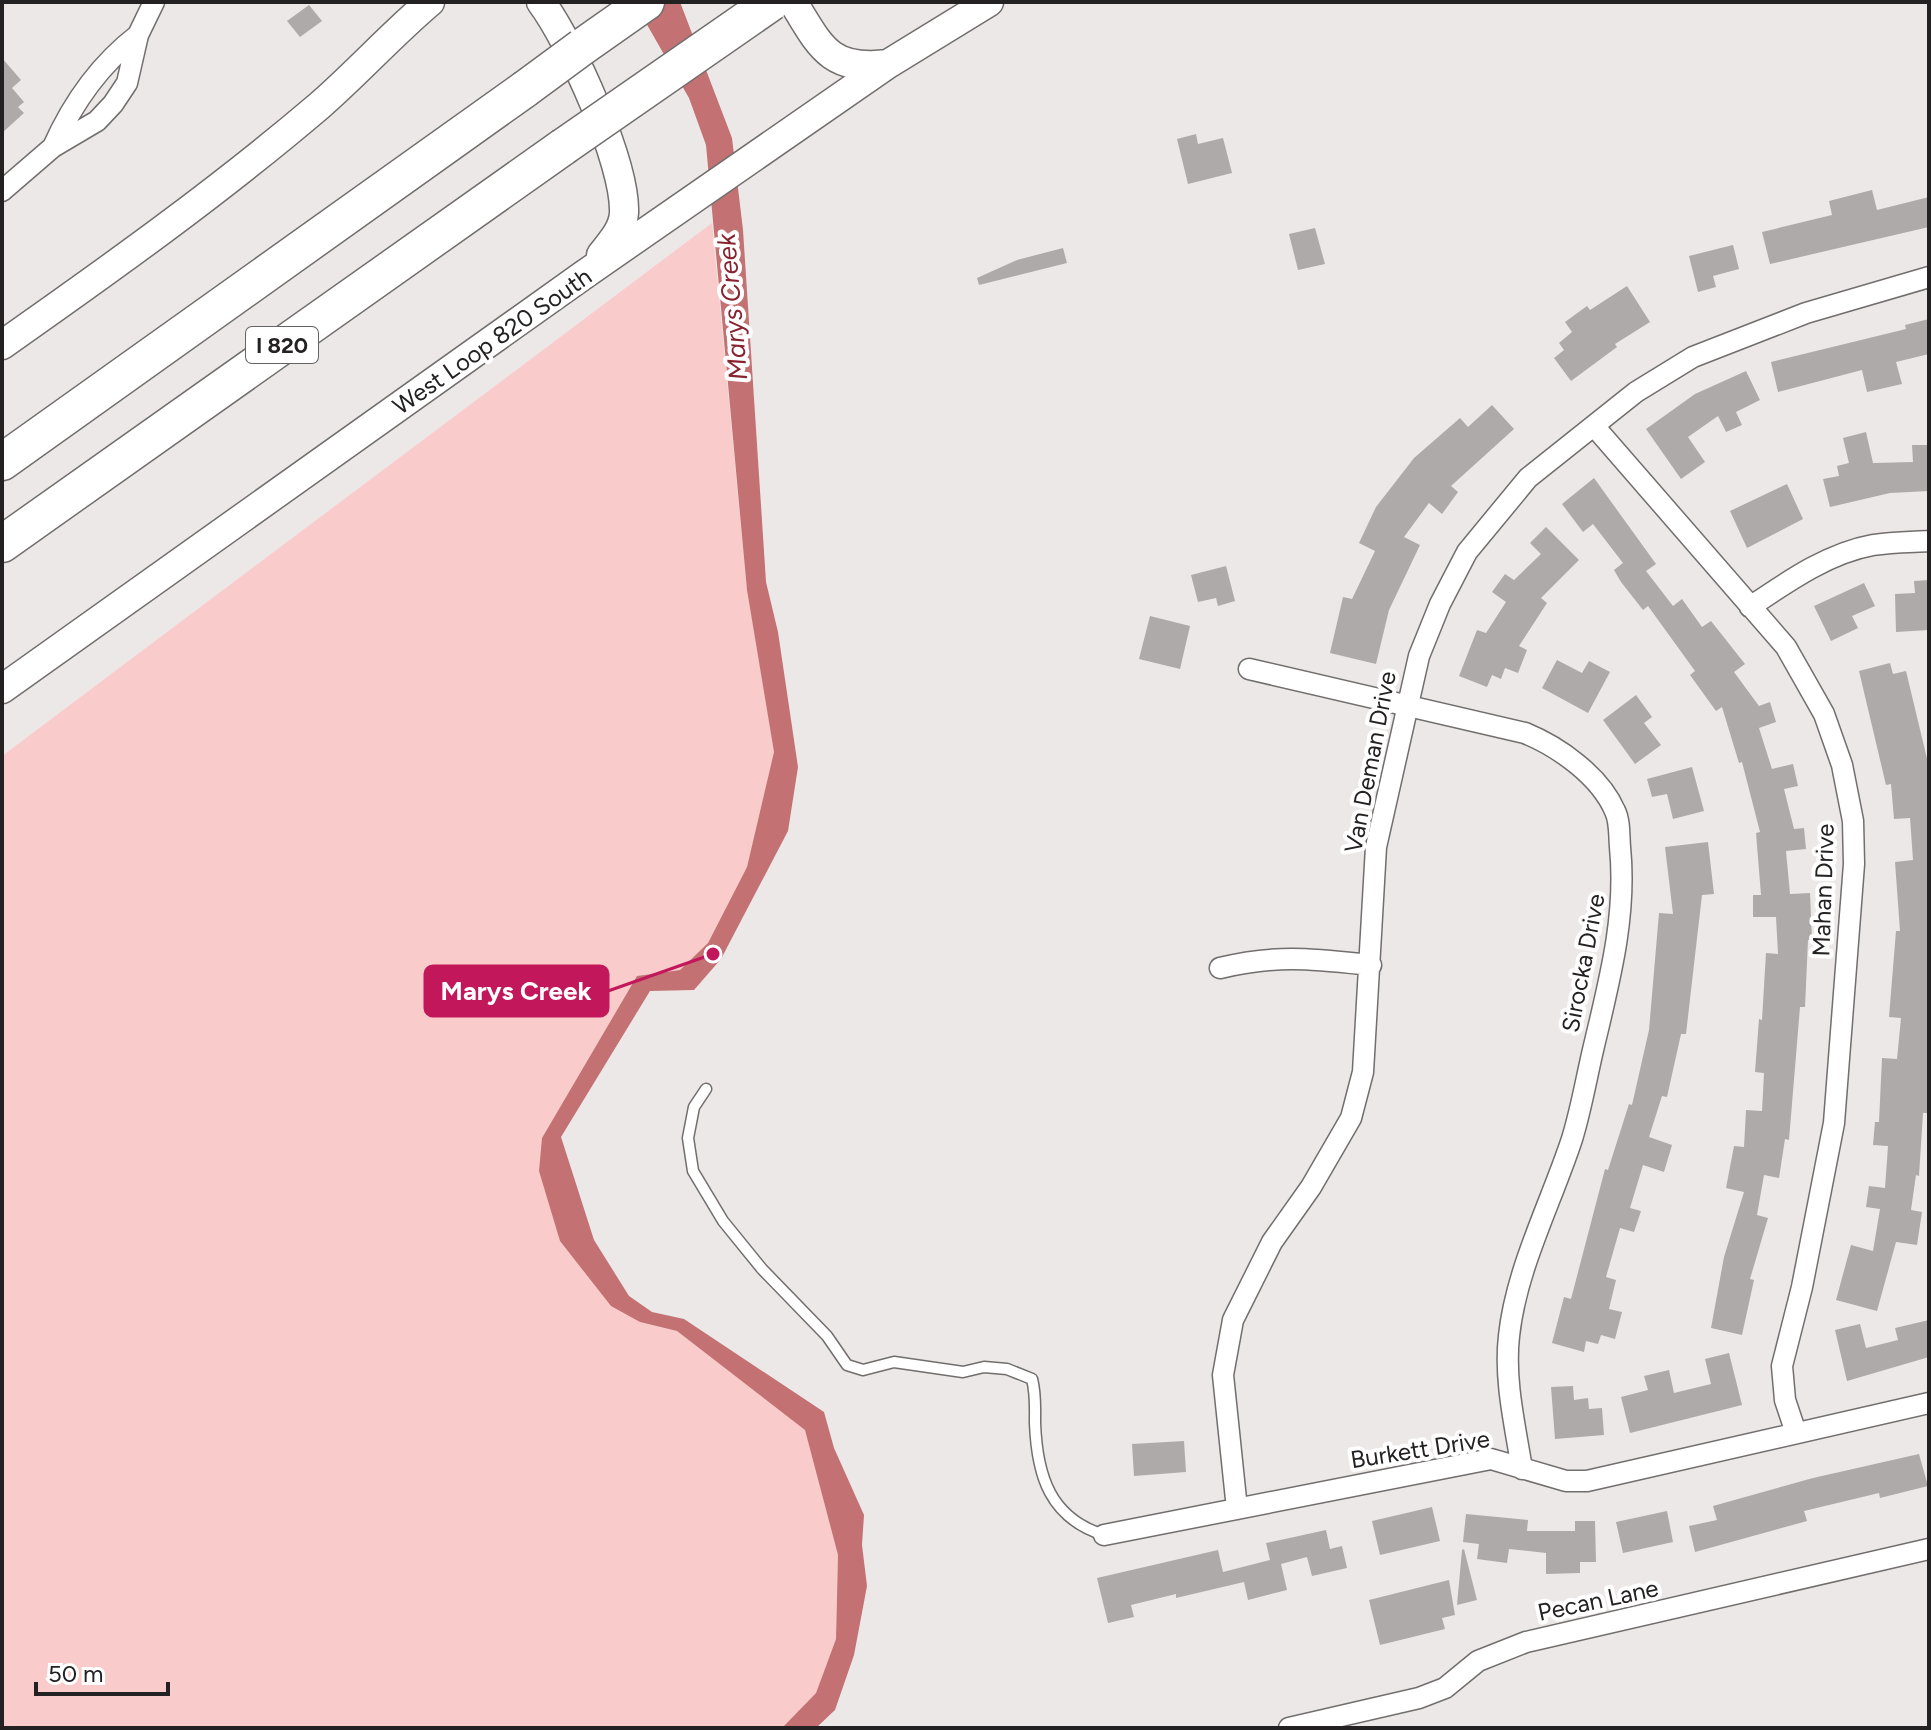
<svg xmlns="http://www.w3.org/2000/svg" width="1931" height="1730" font-family="Figtree,sans-serif">
  <style>
    .green { fill: #facbcb }
    .water { fill: #c47173 }
    .building { fill: #aeaaaa }
    .lines { fill: none; stroke-linecap: round; stroke-linejoin: round }
    .lane-casing { stroke: #726e6e; stroke-width: 13 }
    .street-casing { stroke: #726e6e; stroke-width: 23 }
    .secondary-casing { stroke: #726e6e; stroke-width: 31 }
    .highway-casing { stroke: #726e6e; stroke-width: 39 }
    .lane { stroke: #fff; stroke-width: 10 }
    .street { stroke: #fff; stroke-width: 20 }
    .secondary { stroke: #fff; stroke-width: 28 }
    .highway { stroke: #fff; stroke-width: 36 }
    .highway-bridge-casing { stroke: #726e6e; stroke-width: 39; stroke-linecap: butt }
    .highway-bridge { stroke: #fff; stroke-width: 36 }
    .labels { text-anchor: middle; dominant-baseline: central; stroke-width: 8; stroke-linejoin: round; paint-order: stroke }
    .shield { fill: #fff; stroke: #656464; stroke-width: 2 }
    .shield-label { font-size: 22px; font-weight: bold; fill: #232121 }
    .street-label { font-size: 24px; fill: #232121; stroke: #fff }
    .water-label { font-size: 26px; font-style: italic; fill: #88222f; stroke: #fff }
    .leader { fill: none; stroke: #c2185b; stroke-width: 3 }
    .callout-dot { fill: #c2185b; stroke: #fff; stroke-width: 3 }
    .callout { fill: #c2185b; stroke: #c2185b; stroke-width: 3 }
    .callout-label { font-size: 26px; text-anchor: middle; font-weight: bold; fill: #fff }
  </style>
  <rect width="100%" height="100%" fill="#ece8e7"/>
  <!-- green -->
  <path class="green" d="M712,223L747,590L774,752L747,867L708,943L680,970L637,976L542,1138L560,1241L580,1266L640,1322L677,1331L805,1429L838,1555L836,1639L816,1693L782,1728H2V756Z"/>
  <!-- water -->
  <path class="water" d="M634,2H680L732,138L743,230L766,582L778,632L798,767L788,831L721,959L694,990L650,991L561,1137L594,1240L629,1296L652,1312L684,1319L824,1412L834,1448L864,1515L862,1545L867,1586L854,1655L835,1710L816,1728H782L816,1693L836,1639L838,1555L805,1430L677,1331L640,1322L611,1306L560,1241L539,1171L542,1138L637,976L680,970L708,943L747,867L774,752L747,590L706,145L689,98Z"/>
  <!-- building -->
  <path class="building" d="M309,5L322,21L300,37L287,21Z
    M2,58L21,80L12,88L24,102L18,107L24,113L2,133Z
    M1196,134L1198,144L1223,138L1232,173L1188,184L1177,139Z
    M1872,190L1877,210L1929,197V227L1770,264L1762,232L1832,215L1829,201Z
    M1315,228L1325,264L1298,270L1289,234Z
    M1733,245L1739,269L1713,276L1716,287L1698,292L1689,256Z
    M1063,248L1067,263L979,285L977,278L1017,260Z
    M1627,286L1650,322L1615,344L1617,347L1571,381L1554,358L1564,350L1559,343L1572,332L1565,322L1587,306L1590,310Z
    M1929,319V354L1896,362L1902,384L1867,392L1862,370L1778,392L1771,362L1906,329L1905,325Z
    M1746,371L1760,400L1736,412L1742,425L1726,432L1718,416L1688,437L1705,462L1681,479L1646,429L1695,394Z
    M1492,405L1514,429L1451,486L1458,492L1442,514L1429,503L1404,537L1420,545L1389,610L1376,664L1330,653L1343,597L1352,599L1375,551L1359,543L1376,507L1414,458L1460,418L1468,427Z
    M1866,432L1873,463L1913,462L1912,445H1929V491L1890,493L1830,507L1823,479L1839,476L1837,466L1849,463L1843,438Z
    M1594,478L1656,564L1646,571L1673,606L1682,599L1702,627L1711,621L1745,664L1734,672L1759,706L1770,702L1776,722L1759,728L1772,769L1793,764L1798,786L1784,789L1794,829L1804,828L1806,849L1786,851L1790,894L1810,893L1812,940H1808L1805,1007H1800L1789,1140L1785,1139L1779,1178L1764,1175L1757,1215L1768,1218L1750,1279L1754,1280L1742,1335L1711,1328L1724,1257L1744,1192L1726,1188L1734,1146L1744,1147L1746,1110L1762,1111L1764,1073L1755,1072L1759,1019L1762,1020L1766,953L1778,954L1776,917H1753V895H1761L1756,833L1760,832L1742,762L1739,763L1722,707L1716,711L1690,675L1695,671L1648,606L1643,610L1621,582L1614,570L1623,563L1593,524L1583,532L1562,504Z
    M1787,484L1803,519L1747,548L1730,511Z
    M1546,527L1579,560L1541,598L1547,603L1519,646L1527,650L1518,673L1505,668L1501,679L1492,675L1487,687L1459,676L1477,630L1486,633L1506,602L1492,592L1505,574L1514,580L1541,554L1530,543Z
    M1226,566L1235,601L1218,606L1216,598L1198,602L1191,575Z
    M1929,580V630L1896,632L1895,594L1915,593L1914,581Z
    M1864,583L1875,606L1852,616L1858,628L1831,641L1814,606Z
    M1150,616L1190,626L1180,669L1139,659Z
    M1557,660L1582,673L1589,661L1610,672L1588,713L1542,688Z
    M1890,663L1893,674L1906,671L1929,767V1113H1923L1919,1176L1916,1175L1911,1210L1922,1212L1917,1245L1896,1242L1877,1311L1836,1300L1851,1245L1873,1251L1880,1209L1866,1207L1869,1186L1885,1188L1888,1146L1873,1145L1875,1122H1879L1882,1058L1897,1059L1901,1018L1889,1017L1896,931H1900L1895,862L1913,860L1910,818L1894,819L1891,784L1886,785L1859,671Z
    M1636,695L1652,717L1644,723L1661,745L1635,764L1603,720Z
    M1692,767L1704,811L1673,819L1667,794L1652,797L1647,779Z
    M1708,842L1714,894L1702,895L1686,1034H1681L1667,1097L1662,1096L1649,1137L1672,1145L1664,1172L1643,1165L1630,1208L1641,1211L1634,1232L1620,1228L1606,1277L1616,1280L1609,1309L1622,1312L1615,1339L1601,1335L1598,1344L1586,1341L1584,1352L1552,1343L1564,1297L1571,1299L1605,1169L1608,1170L1629,1104L1632,1105L1649,1030L1659,913L1673,914L1665,847Z
    M1929,1320V1357L1847,1381L1835,1330L1860,1324L1866,1348L1898,1340L1895,1328Z
    M1729,1353L1742,1405L1630,1433L1621,1397L1648,1390L1644,1376L1669,1370L1674,1393L1711,1384L1705,1359Z
    M1573,1386L1574,1400L1588,1398L1589,1409L1602,1408L1604,1435L1555,1439L1551,1387Z
    M1184,1441L1186,1472L1134,1476L1132,1444Z
    M1919,1454L1928,1486L1880,1498L1879,1493L1804,1511L1807,1521L1695,1552L1689,1526L1717,1520L1713,1506L1813,1478Z
    M1432,1507L1440,1541L1380,1555L1372,1521Z
    M1667,1511L1673,1542L1623,1553L1616,1522Z
    M1466,1514L1528,1520L1527,1531H1575V1521H1595L1596,1562H1580V1573L1546,1574V1553L1509,1549L1507,1563L1477,1559L1479,1544L1463,1542Z
    M1326,1530L1330,1549L1342,1546L1347,1568L1312,1576L1307,1557L1281,1564L1287,1590L1248,1600L1244,1582L1176,1598V1594L1131,1605L1134,1617L1108,1623L1097,1578L1218,1550L1223,1572L1270,1560L1266,1543Z
    M1464,1549L1477,1600L1457,1605L1462,1550Z
    M1449,1580L1455,1615L1442,1618L1445,1629L1380,1645L1369,1600Z"/>
  <g class="lines">
    <!-- lane casing -->
    <g class="lane-casing">
      <path id="lane" d="M706,1089L694,1107L688,1138L693,1171L723,1221L762,1269L827,1336L847,1365L863,1370L894,1362L963,1372L984,1367L1007,1369L1032,1379C1036,1394 1035,1407 1035,1423C1037,1476 1050,1518 1104,1535"/>
    </g>
    <!-- street casing -->
    <g class="street-casing">
      <path id="street" d="M53,147C73,102 99,65 138,35
        M2,191L53,147L97,121L113,104L127,83L138,35L154,2
        M1594,426L1786,647L1824,714L1842,765L1853,821L1854,864L1834,1123L1802,1287L1782,1366L1785,1400L1796,1433
        M1750,607C1787,582 1828,553 1873,545C1891,542 1911,542 1929,541
        M1249,669L1525,733C1559,747 1600,776 1615,811C1620,821 1619,835 1620,847C1627,917 1609,982 1593,1050C1586,1080 1581,1110 1572,1139C1551,1203 1516,1269 1509,1336C1504,1380 1515,1425 1522,1469
        M1220,968C1277,954 1314,959 1371,965
        M1237,1509L1223,1375L1233,1320L1272,1242L1311,1187L1351,1118L1363,1072L1376,847L1419,656L1440,604L1467,552L1528,478L1636,392L1693,357L1806,313L1929,277
        M1104,1535L1491,1459L1566,1481H1587L1929,1403
        M1289,1728L1419,1698L1445,1688L1478,1661L1526,1642L1929,1549"/>
    </g>
    <!-- secondary casing -->
    <g class="secondary-casing">
      <path id="secondary" d="M541,2C571,42 626,164 624,213C623,230 611,242 601,255
        M793,2C821,48 830,71 888,64
        M2,345C110,269 218,192 319,106C357,73 391,35 430,2
        M2,689L585,274L888,64L989,2"/>
    </g>
    <!-- highway casing -->
    <g class="highway-casing">
      <path id="highway" d="M582,47L646,2
        M2,462L525,89
        M2,544L563,147"/>
    </g>
    <!-- lane -->
    <use href="#lane" class="lane"/>
    <!-- street -->
    <use href="#street" class="street"/>
    <!-- secondary -->
    <use href="#secondary" class="secondary"/>
    <!-- highway -->
    <use href="#highway" class="highway"/>
    <!-- highway-bridge casing -->
    <g class="highway-bridge-casing">
      <path id="highway-bridge" d="M525,89L582,47
        M563,147L772,2"/>
    </g>
    <!-- highway-bridge -->
    <use href="#highway-bridge" class="highway-bridge"/>
  </g>
  <g class="labels">
    <!-- shield labels -->
    <rect class="shield" x="246" y="327" width="72" height="36" rx="6"/>
    <g class="shield-label">
      <text x="282" y="345">I 820</text>
    </g>
    <!-- street labels -->
    <g class="street-label">
      <text transform="translate(492 341) rotate(-35)">West Loop 820 South</text>
      <text transform="translate(1370 762) rotate(-79)">Van Deman Drive</text>
      <text transform="translate(1823 890) rotate(-88)">Mahan Drive</text>
      <text transform="translate(1583 963) rotate(-79)">Sirocka Drive</text>
      <text transform="translate(1420 1449) rotate(-9)">Burkett Drive</text>
      <text transform="translate(1598 1600) rotate(-12)">Pecan Lane</text>
    </g>
    <!-- water labels -->
    <g class="water-label">
      <text transform="translate(732 307) rotate(-95)">Marys Creek</text>
    </g>
  </g>
  <!-- callouts -->
  <path class="leader" d="M713 954L608 991"/>
  <circle class="callout-dot" cx="713" cy="954" r="8"/>
  <rect class="callout" x="425" y="966" width="183" height="50" rx="8"/>
  <g class="callout-label">
    <text x="516" y="1000">Marys Creek</text>
  </g>
  <!-- border -->
  <rect width="1931" height="1730" fill="none" stroke="#232121" stroke-width="8"/>
  <!-- scale -->
  <path d="M36 1682v12h132v-12" fill="none" stroke="#232121" stroke-width="4"/>
  <text x="48" y="1682" font-size="24" fill="#232121" stroke="#ffffff" stroke-width="6" paint-order="stroke">50 m</text>
</svg>
